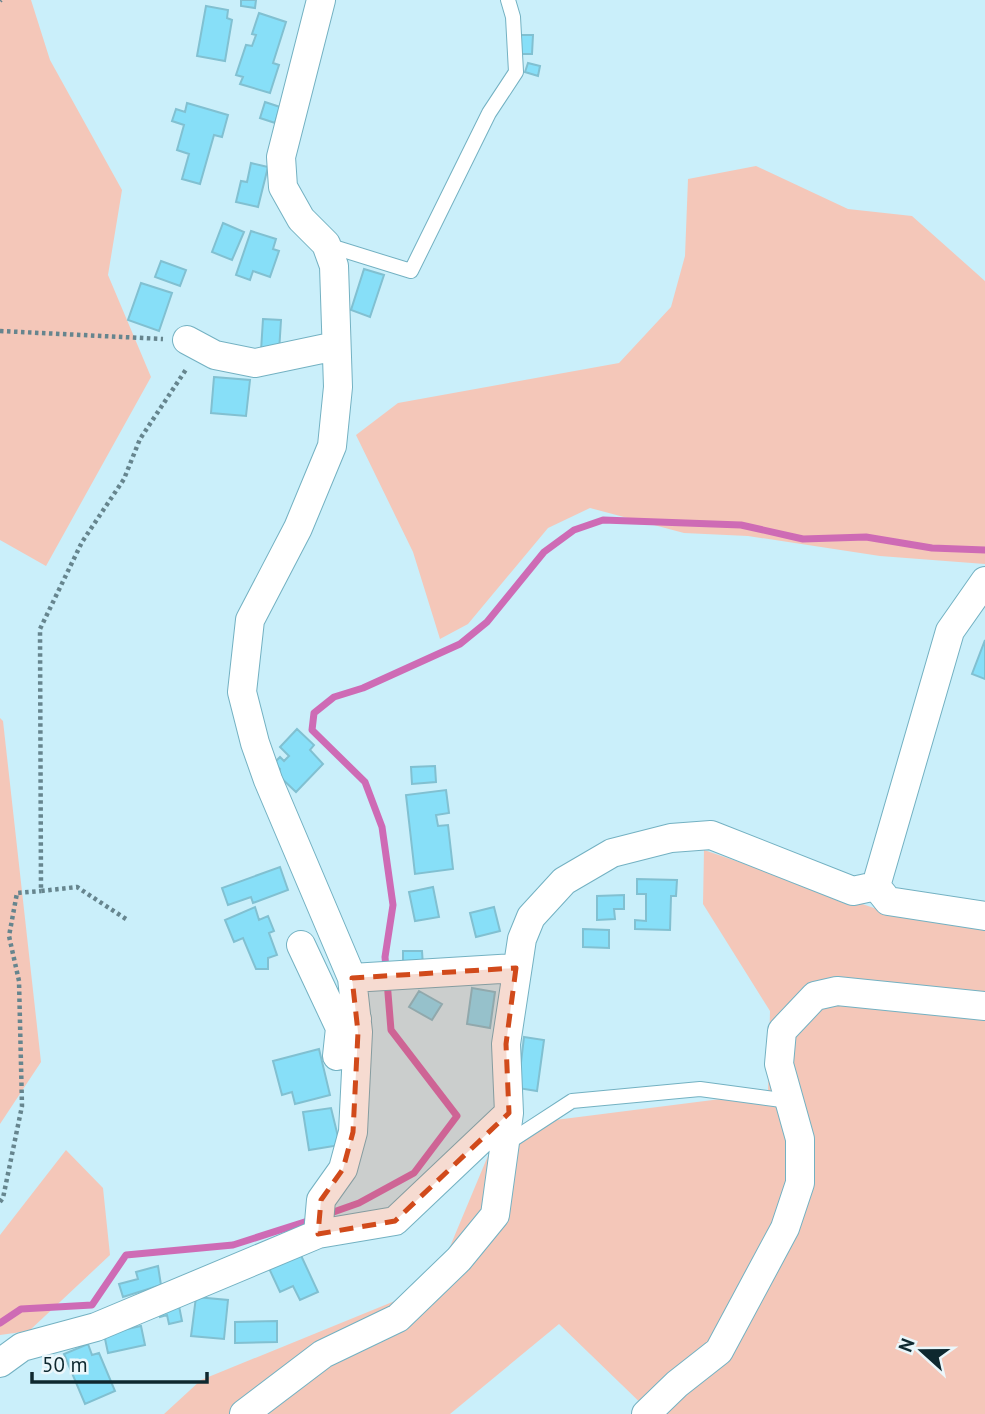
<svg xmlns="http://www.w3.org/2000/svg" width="985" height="1414" font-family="'PT Sans',sans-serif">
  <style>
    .green { fill: #f4c7b9 }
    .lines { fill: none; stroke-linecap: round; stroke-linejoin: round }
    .stream { stroke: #ce6bb5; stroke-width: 7 }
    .building { fill: #87dff8; stroke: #81c0d1; stroke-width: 2 }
    .service-casing { stroke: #73b1c2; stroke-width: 16 }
    .minor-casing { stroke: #73b1c2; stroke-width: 30 }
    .path { stroke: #66858e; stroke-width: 4.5; stroke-dasharray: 3.5 3.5; stroke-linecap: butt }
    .service { stroke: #fff; stroke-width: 14 }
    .minor { stroke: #fff; stroke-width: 28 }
    .marked { fill: #d14a1b; fill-opacity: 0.2; stroke: #d14a1b; stroke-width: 5; stroke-dasharray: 14 9; stroke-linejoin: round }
  </style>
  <rect width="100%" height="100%" fill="#caeffa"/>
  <!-- green -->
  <path class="green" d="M0,0H31L50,60L122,190L108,275L151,377L46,566L0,540Z
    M756,166L848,209L912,216L985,281V564L880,556L748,536L684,533L590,508L548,528L468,624L440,639L413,552L356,435L398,403L619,363L671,307L685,256L688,179Z
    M0,718L3,721L41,1062L0,1124Z
    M704,850L874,908L985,924V1414H652L559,1324L450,1414H164L201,1380L434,1285L500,1127L768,1093L770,1011L703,904Z
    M66,1150L103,1188L110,1255L29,1331L0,1335V1235Z"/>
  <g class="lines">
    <!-- stream -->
    <path class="stream" d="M386,969L385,957L393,905L382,827L365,782L312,730L314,713L334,697L363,688L460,644L487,622L544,552L574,530L603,520L741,525L803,539L866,537L932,548L985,550
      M325,1215L359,1203L414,1173L457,1116L391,1030L387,981
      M0,1323L21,1309L92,1305L126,1255L233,1245L314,1219"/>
  </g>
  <!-- building -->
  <path class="building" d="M241,0H256L255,8L241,6Z
    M206,6L228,10L227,18L232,20L225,61L197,56Z
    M259,13L286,22L273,63L279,65L270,93L240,84L243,77L236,75L246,45L252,46L256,35L252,34Z
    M519,35H533L532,54H519Z
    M528,63L540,66L538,76L525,72Z
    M265,102L280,107L275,123L260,118Z
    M187,103L228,115L222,137L214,135L200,184L182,179L189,154L177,150L184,125L172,121L176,109L185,112Z
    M251,163L268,167L258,207L236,202L241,181L247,182Z
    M223,223L244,232L232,260L212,252Z
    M251,231L276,239L273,249L279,251L270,277L253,271L250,280L236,275Z
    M161,261L186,270L180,286L155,277Z
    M364,269L384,275L370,317L351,310Z
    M141,283L172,293L159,331L128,320Z
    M263,319L281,320L279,352L261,351Z
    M214,377L250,380L246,416L211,413Z
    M985,640V679L972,674Z
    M297,729L314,745L310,750L323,764L296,792L278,775L280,769L274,763L280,757L284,761L289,756L280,747Z
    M435,766L436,782L412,784L411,767Z
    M446,790L449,813L436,815L438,826L448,825L453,869L415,874L406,795Z
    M280,867L288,890L253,903L251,897L228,905L222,888Z
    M637,879L677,880L676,896H671L670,930L635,929V920L646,921V894H637Z
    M433,887L439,917L415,921L409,892Z
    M624,895V909H614L615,919L597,920V896Z
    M255,907L259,920L268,916L274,931L269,933L277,955L268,958V969H256L243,938L234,942L225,920Z
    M494,907L500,931L476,937L470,913Z
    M583,929L609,930V948L583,947Z
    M403,951H422L423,966H403Z
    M472,988L495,992L490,1028L467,1024Z
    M419,991L442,1004L432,1020L409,1007Z
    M524,1037L544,1040L537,1091L518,1088Z
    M319,1049L330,1095L295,1104L292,1092L282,1095L273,1061Z
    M331,1108L340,1145L309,1150L303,1112Z
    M298,1249L318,1292L300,1300L293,1286L280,1292L267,1264Z
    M158,1266L161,1285L123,1297L119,1284L138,1279L136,1272Z
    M196,1297L228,1300L224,1339L191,1336Z
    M178,1301L182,1321L169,1324L167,1315L160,1317L158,1306Z
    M277,1321V1342L235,1343V1322Z
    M141,1326L145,1345L108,1353L104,1334Z
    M88,1344L92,1355L99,1353L115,1391L85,1404L64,1354Z"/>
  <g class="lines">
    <!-- service casing -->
    <g class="service-casing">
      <path id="service" d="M327,245L411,271L489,113L516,72L513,17L508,0
        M506,1144L572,1101L700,1089L789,1101"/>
    </g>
    <!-- minor casing -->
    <g class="minor-casing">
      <path id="minor" d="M187,340L215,355L255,363L336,346
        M876,886L888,901L985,916
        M301,945L340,1028L357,1019
        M352,978L516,968
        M337,1056L340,1028
        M318,1234L321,1200L343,1169L353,1132L358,1032L352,978L268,780L255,743L242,692L250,620L298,528L332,446L338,387L334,266L326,244L301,219L283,187L281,157L321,0
        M0,1363L22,1347L96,1327L318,1234L395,1221L509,1113
        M244,1414L323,1354L398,1318L459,1259L495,1215L509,1113L506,1044L522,939L531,917L564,881L612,853L671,838L711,835L853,891L876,886L950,631L985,581
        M646,1414L677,1384L719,1351L785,1228L800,1183V1139L779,1064L782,1031L815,996L837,991L985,1006"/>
    </g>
    <!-- path -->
    <path class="path" d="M0,1L1,0
      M0,331L163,339
      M126,919L77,887L41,891L40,629L82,542L124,479L140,439L187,368
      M0,1202L3,1198L22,1106L19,981L9,936L17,893L41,891"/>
    <!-- service -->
    <use href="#service" class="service"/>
    <!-- minor -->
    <use href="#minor" class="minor"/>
  </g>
  <!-- marked area -->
  <path class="marked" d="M516,968L506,1044L509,1113L395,1221L318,1234L321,1200L343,1169L353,1132L358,1032L352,978Z"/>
  <!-- north arrow -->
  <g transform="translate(922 1351) rotate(291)" stroke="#ebf7fb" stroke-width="5" paint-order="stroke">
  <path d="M0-5L12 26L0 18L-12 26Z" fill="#0e282f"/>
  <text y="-10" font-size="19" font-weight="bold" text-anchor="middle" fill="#0e282f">N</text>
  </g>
  <!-- scale -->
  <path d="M32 1372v10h175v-10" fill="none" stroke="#0e282f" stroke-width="3.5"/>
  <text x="42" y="1372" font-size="21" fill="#0e282f" stroke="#ebf7fb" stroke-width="5" paint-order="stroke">50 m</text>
</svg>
